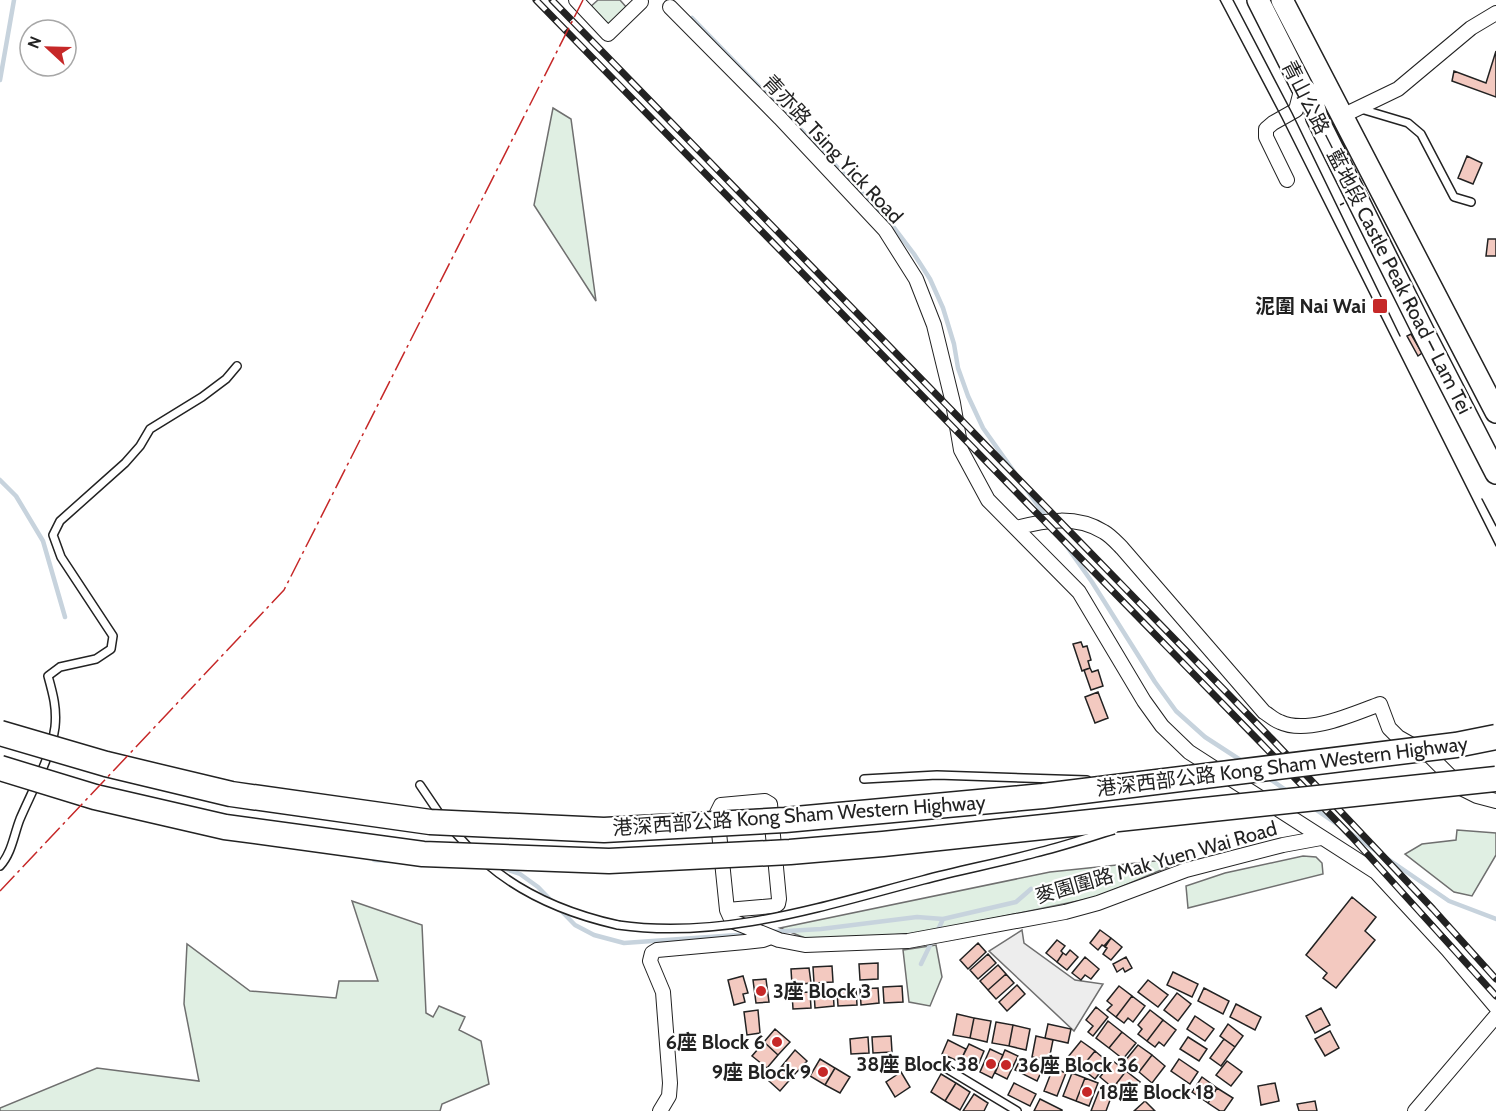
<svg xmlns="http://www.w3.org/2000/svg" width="1496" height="1111" font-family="Cabin,'Noto Sans SC',sans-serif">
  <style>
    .green { fill: #e0efe3; stroke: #6f6f6f; stroke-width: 1.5 }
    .parking { fill: #ededed; stroke: #6f6f6f; stroke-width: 1.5 }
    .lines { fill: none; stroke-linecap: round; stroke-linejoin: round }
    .stream { stroke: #c7d3dd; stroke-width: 4.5 }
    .building { fill: #f3c9c0; stroke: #222; stroke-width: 1.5 }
    .lane-casing { stroke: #222; stroke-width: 10 }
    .street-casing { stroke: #222; stroke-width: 16 }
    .primary-casing { stroke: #222; stroke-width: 24 }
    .lane { stroke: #fff; stroke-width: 7 }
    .street { stroke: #fff; stroke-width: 14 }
    .primary { stroke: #fff; stroke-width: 21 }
    .tram { stroke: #222; stroke-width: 1.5 }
    .rail-casing { stroke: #222; stroke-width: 7 }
    .rail { stroke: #fff; stroke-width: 4.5; stroke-dasharray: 14; stroke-linecap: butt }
    .lane-bridge-casing { stroke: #222; stroke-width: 10; stroke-linecap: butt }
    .highway-bridge-casing { stroke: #222; stroke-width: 27; stroke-linecap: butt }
    .lane-bridge { stroke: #fff; stroke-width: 7 }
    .highway-bridge { stroke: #fff; stroke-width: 24 }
    .fence { stroke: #222; stroke-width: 1.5; stroke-dasharray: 8 3; stroke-linecap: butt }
    .power { stroke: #c62828; stroke-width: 1.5; stroke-dasharray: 21 4.5 3 4.5; stroke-linecap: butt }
    .poi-dot { fill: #c62828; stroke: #fff; stroke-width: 2 }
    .labels { text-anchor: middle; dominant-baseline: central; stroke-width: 4.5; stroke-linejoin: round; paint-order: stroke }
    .street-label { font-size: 20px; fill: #222; stroke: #fff }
    .poi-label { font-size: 20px; font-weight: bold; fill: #222; stroke: #fff; text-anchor: end }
  </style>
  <rect width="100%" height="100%" fill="#fff"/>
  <!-- green -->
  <path class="green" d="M598,0H620L627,8L607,27L589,8Z
    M553,108L571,119L596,301L534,205Z
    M1457,830L1496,833V855L1472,896L1454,892L1405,854L1422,844L1456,840Z
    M1303,856L1316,857L1322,863L1323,874L1188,908L1186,886L1225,873Z
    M1174,859L1173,865L1097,897L923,933L810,940L780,928L1050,872Z
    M352,901L422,925L426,1013L433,1017L439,1006L465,1017L459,1030L481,1041L489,1084L442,1104L440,1111H0V1108L97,1068L199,1081L184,1004L187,944L250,991L336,998L339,981H378Z
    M936,945L942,977L930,1006L909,1002L903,950Z"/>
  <!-- parking -->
  <path class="parking" d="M1022,930L1024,943L1075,980L1103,984L1074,1031L989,951Z"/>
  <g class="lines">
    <!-- stream -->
    <path class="stream" d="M692,18L780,108
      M0,80L14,0
      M786,114L889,221L914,254L930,279L943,308L954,344L958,368L968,396L983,428L1092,582L1155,682L1176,711L1205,737L1245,763
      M0,480L16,496L43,541L65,617
      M1267,777L1290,793
      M1312,807L1449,901L1496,919
      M374,860L390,861
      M503,868L520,874L538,887L575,925L594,935L624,943L751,934
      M771,932L821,929L917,917L943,919
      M937,932L943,919L1016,902L1031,889
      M921,964L933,939"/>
  </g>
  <!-- building -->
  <path class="building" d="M1496,51V97L1452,81L1454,71L1486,83Z
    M1467,156L1482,163L1473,184L1458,178Z
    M1488,239H1496V256H1486Z
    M1411,334L1422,353L1418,356L1407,336Z
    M1081,642L1083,647L1087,646L1091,660L1088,661L1090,668L1082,671L1073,644Z
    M1090,668L1092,672L1098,670L1103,686L1091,690L1084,670Z
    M1098,692L1108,718L1095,723L1085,697Z
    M1352,897L1376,917L1365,931L1375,940L1336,988L1323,978L1327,973L1306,955Z
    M1100,930L1111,938L1104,946L1102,945L1098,950L1090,943Z
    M1111,938L1122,947L1111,960L1103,954L1107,948L1105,947Z
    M1057,940L1065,946L1061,951L1063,953L1057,962L1046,953Z
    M978,943L986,952L968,969L960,960Z
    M1070,950L1078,957L1067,970L1057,962L1063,953L1066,955Z
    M988,954L996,963L978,979L970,970Z
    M1085,957L1099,969L1091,979L1085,975L1081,980L1072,973Z
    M1126,957L1132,968L1125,972L1123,968L1117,972L1113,964Z
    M878,963V979L860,980L859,964Z
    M998,965L1006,974L988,990L980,981Z
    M832,966L833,982L814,983L813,967Z
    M809,968L811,983L792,985L791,969Z
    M1173,972L1198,984L1192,997L1167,985Z
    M1006,974L1014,983L996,999L988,990Z
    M743,976L748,993L743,994L745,1002L734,1005L728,980Z
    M766,979L769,1002L756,1003L753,980Z
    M1148,980L1168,995L1158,1007L1138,992Z
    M1017,985L1025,994L1007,1011L999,1002Z
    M902,986L903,1002L884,1003L883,987Z
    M1119,986L1132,996L1116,1017L1107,1010L1112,1005L1107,1001Z
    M878,988L879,1003L861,1005L860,989Z
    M1204,988L1229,1001L1223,1014L1198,1001Z
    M856,989L857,1005L838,1006L837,991Z
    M833,990L834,1006L815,1008L814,992Z
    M810,992L811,1008L793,1009L792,993Z
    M1177,993L1191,1004L1178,1021L1164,1010Z
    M1132,996L1145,1006L1133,1022L1128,1018L1124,1023L1116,1017Z
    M1236,1004L1261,1017L1255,1030L1230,1017Z
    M1096,1007L1108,1017L1093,1036L1088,1032L1093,1026L1086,1020Z
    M1321,1008L1330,1025L1315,1033L1306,1016Z
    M758,1010L760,1033L747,1035L744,1012Z
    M1150,1010L1163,1020L1147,1041L1138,1034L1142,1029L1138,1025Z
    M957,1014L974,1018L970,1038L953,1035Z
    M1195,1016L1214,1029L1205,1041L1187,1029Z
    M974,1018L991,1021L987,1042L970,1038Z
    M1163,1020L1176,1030L1164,1046L1159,1042L1155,1047L1147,1041Z
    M1108,1021L1122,1032L1109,1048L1096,1038Z
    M996,1022L1013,1025L1009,1046L992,1043Z
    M1048,1024L1071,1029L1068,1043L1045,1038Z
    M1228,1024L1243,1036L1235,1047L1220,1036Z
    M1013,1025L1030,1029L1026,1050L1009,1046Z
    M775,1029L790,1042L778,1055L764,1042Z
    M1330,1031L1339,1048L1325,1056L1315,1039Z
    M1122,1032L1136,1043L1123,1059L1109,1048Z
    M891,1036L892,1052L873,1053L872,1037Z
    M1036,1036L1053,1040L1049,1060L1032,1057Z
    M868,1037L869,1053L851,1054L850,1039Z
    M1188,1037L1207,1049L1199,1061L1180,1049Z
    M1224,1039L1235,1047L1221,1066L1210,1058Z
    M948,1040L966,1049L960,1062L942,1054Z
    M1081,1041L1095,1051L1081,1068L1068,1057Z
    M764,1042L778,1055L767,1068L752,1056Z
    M969,1044L984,1051L976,1070L960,1062Z
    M1138,1045L1152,1055L1139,1072L1125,1061Z
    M990,1049L1003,1055L992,1078L980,1072Z
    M795,1050L807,1061L793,1076L782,1066Z
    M1005,1050L1018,1056L1007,1079L995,1073Z
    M1095,1051L1108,1062L1095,1079L1081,1068Z
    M1152,1055L1165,1066L1152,1083L1139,1072Z
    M1021,1058L1043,1068L1037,1081L1015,1070Z
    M820,1059L835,1068L825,1085L810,1076Z
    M1179,1059L1198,1072L1190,1084L1171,1071Z
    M1113,1061L1126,1071L1113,1088L1100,1077Z
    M1227,1061L1242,1072L1231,1086L1216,1075Z
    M782,1066L793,1076L780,1091L769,1081Z
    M835,1068L850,1077L840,1093L825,1085Z
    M1053,1068L1066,1073L1057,1096L1044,1091Z
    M1126,1071L1140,1082L1127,1099L1113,1088Z
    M901,1072L910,1087L895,1097L886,1082Z
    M1072,1073L1085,1078L1076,1101L1063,1096Z
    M941,1074L956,1083L945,1101L931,1092Z
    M1202,1077L1217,1088L1208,1103L1192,1092Z
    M1085,1078L1098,1083L1089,1106L1076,1101Z
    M956,1083L970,1092L960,1110L945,1101Z
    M1014,1083L1036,1094L1030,1106L1008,1095Z
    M1275,1083L1279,1101L1261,1105L1258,1086Z
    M1100,1088L1113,1092L1106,1111H1091Z
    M1217,1088L1233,1098L1224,1111H1220L1208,1103Z
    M974,1094L988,1103L984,1111H963Z
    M1040,1099L1062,1110V1111H1034Z
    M1145,1101L1155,1111H1134Z
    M1315,1101L1317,1111H1299L1297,1104Z"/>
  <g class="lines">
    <!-- lane casing -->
    <g class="lane-casing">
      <path id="lane" d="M1361,109L1408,123L1421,134L1454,197L1471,202
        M864,779L937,775L1087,780
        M420,785L441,816
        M452,829L471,850
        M486,863C524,896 569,914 618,925
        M0,866C12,853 14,834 20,819C32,791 51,757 55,727C57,708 53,694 48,676L60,667L96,659L111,649L113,636L61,557L53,535L60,521L125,463L140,446L150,429L202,397L226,379L237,366
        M939,1064L1017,1111"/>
    </g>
    <!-- street casing -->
    <g class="street-casing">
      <path id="street" d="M576,0L608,34L641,2
        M670,7L780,118L885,230L916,279L934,325L953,403L961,450L988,500L1079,592L1144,701L1162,726L1189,752L1376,872L1448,950L1496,1007
        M1342,116L1398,89L1471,28L1496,13
        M1287,180L1266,137V129L1273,123L1296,110L1302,87
        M1016,528C1046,520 1076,515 1104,532C1111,536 1117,543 1122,548L1264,712C1269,715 1274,720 1280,722C1307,735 1353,714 1380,704L1389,728L1398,737L1428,754L1463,789L1477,796L1496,801
        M727,910L774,906L778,904L779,899L770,804L765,801L721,805L717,813L727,910L732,921L779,940L805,945L908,941L1065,912L1098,903L1186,870L1283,845L1321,838
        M660,1111L669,1096L670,1083L663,992L650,961L652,953L657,950L745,942L763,940L771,937
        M1415,1111L1496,1016"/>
    </g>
    <!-- primary casing -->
    <g class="primary-casing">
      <path id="primary" d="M1258,0L1302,87C1312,96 1314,105 1317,118L1425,335L1496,473
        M1282,0L1496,412"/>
    </g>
    <!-- lane -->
    <use href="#lane" class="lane"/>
    <!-- street -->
    <use href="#street" class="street"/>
    <!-- primary -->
    <use href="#primary" class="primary"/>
    <!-- tram -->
    <path class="tram" d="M1220,0L1282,118L1496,546
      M1233,0L1292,113L1400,336
      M1482,499L1496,526"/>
    <!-- rail casing -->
    <g class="rail-casing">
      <path id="rail" d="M536,0L1259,741L1351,836L1496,996
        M552,0L1272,739L1433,909L1496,979"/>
    </g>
    <!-- rail -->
    <use href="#rail" class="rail"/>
    <!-- lane-bridge casing -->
    <g class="lane-bridge-casing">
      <path id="lane-bridge" d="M618,925C722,940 823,906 923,880C960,870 998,863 1035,853C1061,847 1087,838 1114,830"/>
    </g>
    <!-- highway-bridge casing -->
    <g class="highway-bridge-casing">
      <path id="highway-bridge" d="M0,733L106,764L231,794L430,822L604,830L785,820L1043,796L1456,745L1496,737
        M0,768L95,797L225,827L423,854L609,861L790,852L883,844L1496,779"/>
    </g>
    <!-- lane-bridge -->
    <use href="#lane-bridge" class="lane-bridge"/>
    <!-- highway-bridge -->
    <use href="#highway-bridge" class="highway-bridge"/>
    <!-- fence -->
    <path class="fence" d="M1340,205L1344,203"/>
    <!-- power -->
    <path class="power" d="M0,891L284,590L583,0"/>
  </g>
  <!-- markers -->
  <g class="poi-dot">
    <rect x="1372" y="298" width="16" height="16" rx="3"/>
    <circle cx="761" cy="991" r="6"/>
    <circle cx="777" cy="1042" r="6"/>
    <circle cx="991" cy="1064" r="6"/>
    <circle cx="1006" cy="1065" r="6"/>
    <circle cx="823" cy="1072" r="6"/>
    <circle cx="1087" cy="1092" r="6"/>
  </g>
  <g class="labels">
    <!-- street labels -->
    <g class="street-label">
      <text transform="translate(833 149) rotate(47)">青亦路 Tsing Yick Road</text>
      <text transform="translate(1377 237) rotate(63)">青山公路－藍地段 Castle Peak Road – Lam Tei</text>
      <text transform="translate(1282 766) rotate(-7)">港深西部公路 Kong Sham Western Highway</text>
      <text transform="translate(799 815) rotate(-4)">港深西部公路 Kong Sham Western Highway</text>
      <text transform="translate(1156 862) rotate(-16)">麥園圍路 Mak Yuen Wai Road</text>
    </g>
    <!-- poi labels -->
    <g class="poi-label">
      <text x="1366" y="306">泥圍 Nai Wai</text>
      <text x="773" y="991" text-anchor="start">3座 Block 3</text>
      <text x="765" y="1042">6座 Block 6</text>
      <text x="979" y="1064">38座 Block 38</text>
      <text x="1018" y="1065" text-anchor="start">36座 Block 36</text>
      <text x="811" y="1072">9座 Block 9</text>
      <text x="1099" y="1092" text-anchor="start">18座 Block 18</text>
    </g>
  </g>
  <!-- north arrow -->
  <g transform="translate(48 48) rotate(292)"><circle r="28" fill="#ffffff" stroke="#a7a7a7" stroke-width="1.5"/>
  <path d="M0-4.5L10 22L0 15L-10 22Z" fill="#c62828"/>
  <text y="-9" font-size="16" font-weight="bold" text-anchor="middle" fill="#222222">N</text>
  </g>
</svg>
